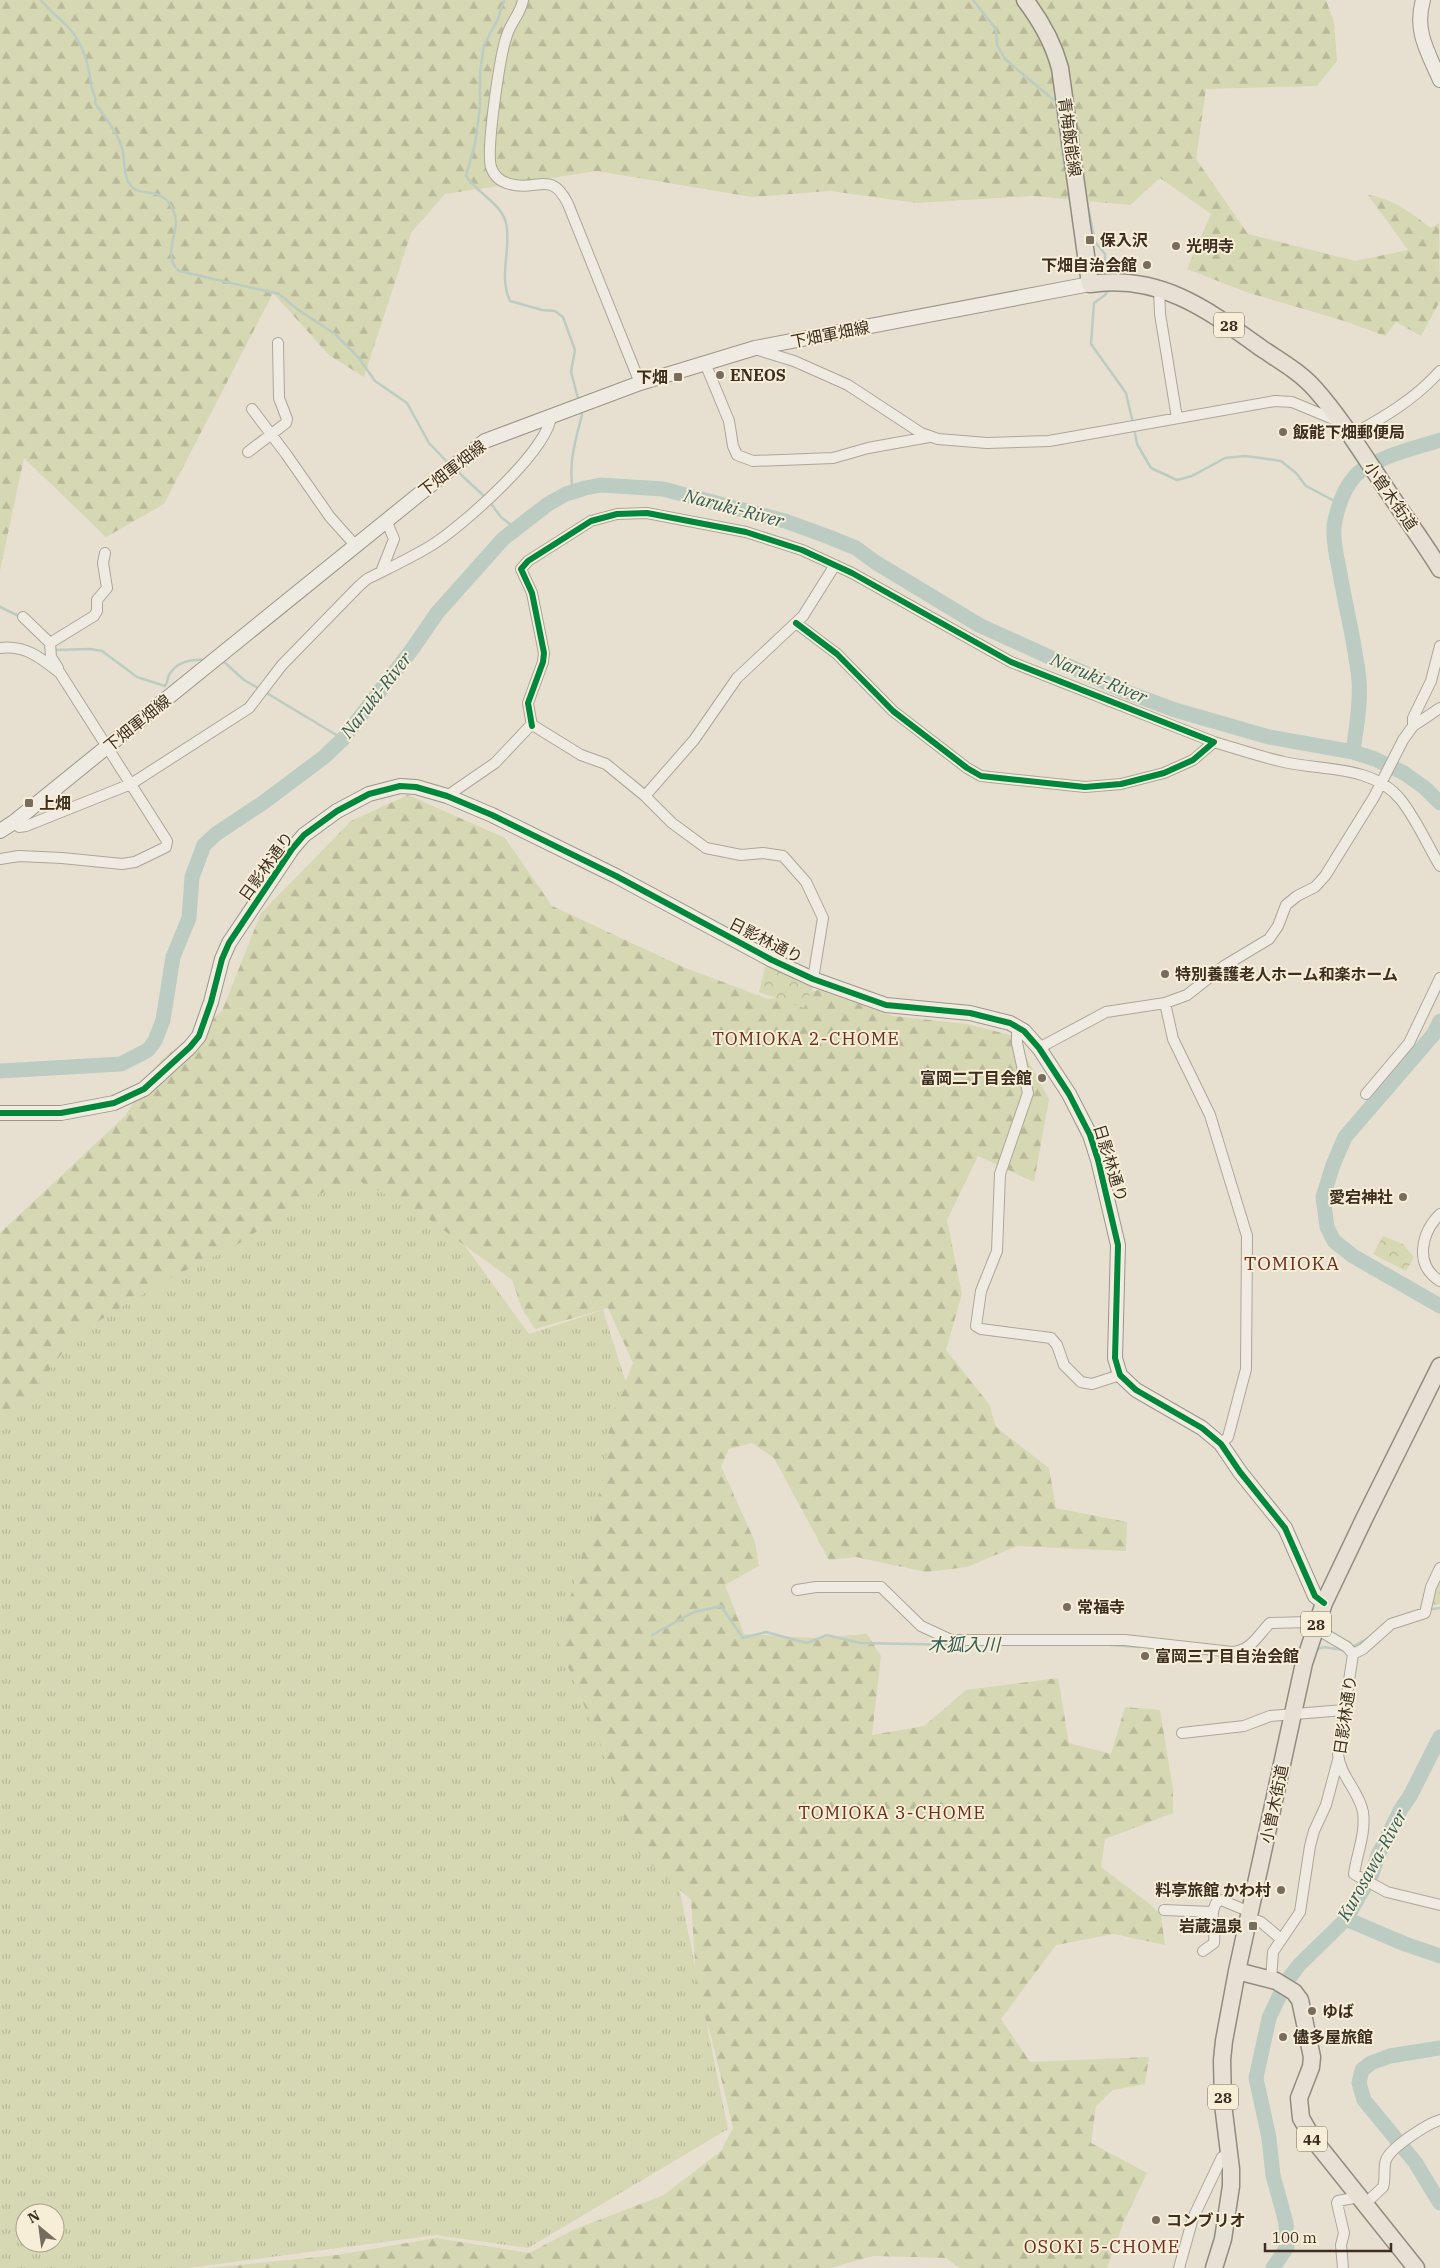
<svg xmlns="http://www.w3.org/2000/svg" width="1440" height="2268" font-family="'IBM Plex Serif','Noto Sans JP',serif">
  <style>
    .grass { fill: url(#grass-tufts); fill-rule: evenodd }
    .forest { fill: url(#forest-firs) }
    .park { fill: url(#park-crowns) }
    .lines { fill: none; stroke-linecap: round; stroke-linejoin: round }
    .stream { stroke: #bcccc2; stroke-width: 2.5 }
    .river { stroke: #bcccc2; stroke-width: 15 }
    .street-casing { stroke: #ada599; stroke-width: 12 }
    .secondary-casing { stroke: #9c958a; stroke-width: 16 }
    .primary-casing { stroke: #928b80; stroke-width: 19 }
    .street { stroke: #efebe3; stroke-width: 10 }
    .secondary { stroke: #efebe3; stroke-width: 14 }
    .primary { stroke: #e6e1d4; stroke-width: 16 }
    .cycleway-casing { stroke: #f7eed8; stroke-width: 9 }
    .cycleway { stroke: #00873e; stroke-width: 6 }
    .poi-dot { fill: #786c5e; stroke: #f7eed8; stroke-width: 2 }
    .labels { text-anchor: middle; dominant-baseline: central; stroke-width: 4; stroke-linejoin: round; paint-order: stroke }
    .shield { fill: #f7eed8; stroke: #756857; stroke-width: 1 }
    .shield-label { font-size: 15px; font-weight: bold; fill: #3d2e20 }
    .street-label { font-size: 16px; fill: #3d2e20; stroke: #f7eed8 }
    .poi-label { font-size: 16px; font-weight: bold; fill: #3d2e20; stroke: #f7eed8; text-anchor: start }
    .water-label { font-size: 18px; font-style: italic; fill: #2f5d5a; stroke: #f7eed8 }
    .neighbourhood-label { font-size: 18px; letter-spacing: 1px; fill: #6b2e1e; stroke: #f7eed8 }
    .quarter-label { font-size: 19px; letter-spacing: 1px; fill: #6b2e1e; stroke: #f7eed8 }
  </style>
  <defs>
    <pattern id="grass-tufts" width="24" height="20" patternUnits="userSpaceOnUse" patternTransform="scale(1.25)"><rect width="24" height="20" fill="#d6d7b3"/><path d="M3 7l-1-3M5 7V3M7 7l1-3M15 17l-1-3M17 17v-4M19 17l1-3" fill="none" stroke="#b9b99a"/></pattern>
    <pattern id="forest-firs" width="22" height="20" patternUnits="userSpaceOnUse" patternTransform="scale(1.25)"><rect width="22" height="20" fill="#d6d7b3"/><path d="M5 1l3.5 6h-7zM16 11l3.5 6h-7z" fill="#b9b99a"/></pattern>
    <pattern id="park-crowns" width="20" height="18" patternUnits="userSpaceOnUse" patternTransform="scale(1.25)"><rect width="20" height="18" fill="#d6d7b3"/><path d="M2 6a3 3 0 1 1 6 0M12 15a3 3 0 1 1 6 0" fill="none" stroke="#b9b99a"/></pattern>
  </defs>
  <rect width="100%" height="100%" fill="#e7e0d1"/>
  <!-- grass -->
  <path class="grass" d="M341,1171L441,1213L529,1334L603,1310L632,1402L567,1661L680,1892L728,2129L528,2248L436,2235L188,2268H0V1387L70,1298ZM25,2213H55V2243H25Z"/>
  <!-- forest -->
  <path class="forest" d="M0,0H1326L1334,22L1337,61L1317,86L1206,89L1196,159L1248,234L1355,261L1408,250L1368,195C1394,199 1411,213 1431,228L1439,223L1440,301L1421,336L1396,322L1385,336L1344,321L1246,292L1187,269L1211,214L1160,178L1130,205L1032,196L917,203L830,191L752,197L597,171L445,194L411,233L364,377L329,355L273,293L164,504L106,537L24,458L0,571Z
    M408,795L505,838L552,906L683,967L768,999L819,990L893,1016L967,1024L1014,1036L1049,1099L1034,1182L978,1156L947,1220L962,1294L946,1350L989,1404L996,1427L1049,1468L1056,1508L1127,1522L1126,1551L1017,1546L967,1567L926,1572L856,1557L829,1560L774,1458L752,1443L729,1449L721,1466L755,1542L759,1566L725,1585L744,1634L814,1638L867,1634L881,1656L872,1735L924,1726L966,1690L1058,1678L1069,1743L1111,1754L1125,1707L1160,1710L1173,1789V1813L1105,1839L1101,1867L1150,1904L1161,1915L1165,1945L1114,1934L1056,1945L1001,2019L1030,2062L1149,2057L1145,2084L1113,2090L1096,2106L1091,2143L1147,2173L1124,2221L1107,2268H960L946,2258L873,2256L830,2268H211L337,2255L436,2238L529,2253L573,2230L664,2195L721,2151L733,2128L711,2036L697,1992L691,1900L633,1848L599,1741L558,1642L603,1479L612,1414L633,1363L608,1308L535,1329L522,1309L512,1280L419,1212L356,1179L300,1202L235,1246L168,1279L77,1334L0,1434V1233L125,1116L161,1060L222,1011L261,913L351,821Z"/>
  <!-- park -->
  <path class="park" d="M766,963L814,985L804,1008L759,992Z
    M1383,1236L1403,1244L1414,1257L1406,1271L1373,1254Z
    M1440,1578V1604L1432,1605Z"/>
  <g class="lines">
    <!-- stream -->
    <path class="stream" d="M41,0C49,11 60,18 69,28C83,44 89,64 91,85C92,92 97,96 95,103C104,116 114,128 120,142C127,157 121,174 131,186C142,199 162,183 174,212C182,232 160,254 179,271L279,294L297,309L335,334L359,358L375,381L407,403L429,443L450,465
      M504,0L498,19L484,45L480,72V107L475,144L466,176C477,193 501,203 506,223C512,247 498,275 510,301L542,310L555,311L563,317L575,350L571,372L579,402
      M973,0L996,29L997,45L1005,59L1056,102L1064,165
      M1087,202L1095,242L1105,254V269
      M1107,292L1105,295L1094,303L1091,344L1126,393L1132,419
      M1135,433L1137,444L1151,468L1177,480L1192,476L1225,458L1245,456L1261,458L1281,461L1296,473L1306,486L1340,504
      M456,470L485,497
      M573,492C568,465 575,441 582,415L581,410
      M489,501L501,517L516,529
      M0,607L21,617
      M54,650L90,649L102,651L137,677L165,686C168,682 167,679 169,675C177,661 191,659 205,660
      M221,661H223L244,680L260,689
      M265,692L343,739
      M1433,1609L1440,1608
      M652,1635L694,1612L721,1606L743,1638L766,1632L807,1643L827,1635L860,1643L962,1645
      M1110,1645L1139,1647
      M1354,1646L1370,1637
      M1318,1649L1324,1647L1343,1650
      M1232,1656L1237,1657L1254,1650L1263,1655H1301"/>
    <!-- river -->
    <path class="river" d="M1353,752C1356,728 1361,704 1359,680C1355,642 1345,605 1339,568C1336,555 1333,540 1334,526C1337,508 1343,489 1356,475C1375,457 1416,448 1440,440
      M1440,1021L1433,1035L1345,1137L1333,1165L1323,1197L1327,1227L1334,1241L1353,1256L1440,1306
      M0,1071L121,1064L148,1050L155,1041L163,1020L173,957L189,918L192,877L204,845L216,834L264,802L324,757L343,739L413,648L437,613L503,539L548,504L566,494L585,488L601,485L663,489L785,521L829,537L856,548L875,562L979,625L1124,691L1175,710L1269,737L1353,752L1375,759L1404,773L1425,788L1440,803
      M1346,1919L1405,1944L1440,1956
      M1440,2048L1390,2056L1371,2063L1362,2070L1359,2083L1364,2100L1415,2162L1440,2203
      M1273,2268L1287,2247L1286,2223L1273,2175L1269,2138L1256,2078L1269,2018L1286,1982L1299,1965L1346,1919L1372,1874L1378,1855L1401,1809L1410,1796L1440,1737"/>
    <!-- street casing -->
    <g class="street-casing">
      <path id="street" d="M523,0C521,13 511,22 507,35C500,54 486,149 491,167C494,176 501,182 510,184C537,192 551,169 568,204L640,383
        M1159,288L1160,314L1177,418
        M755,349L794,361L848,385L921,433L938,439L987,443L1049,441L1275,401L1292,402L1338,421
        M705,363L729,421L733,446L737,455L753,461L833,458L868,448L929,437
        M252,409L286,454L330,517L355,545
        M1350,436C1384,417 1414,400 1440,371
        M248,452L286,423L287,419L279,398L278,343
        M381,572L394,539L386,520
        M23,617L50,643L51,657L58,668
        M50,643L94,616L97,611V600L107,588L103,563L105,553
        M0,648C26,645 41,658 60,673L167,841L166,847L135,862L122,864L62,858L19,856L0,859
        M532,726L528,703L543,662L544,653L532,593L521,569L528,561L591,521L617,514L647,513L746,532L802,550L852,573L1011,662L1214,742L1193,760L1164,773L1121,784L1085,787L981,776L967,768L893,711L837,654L796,623
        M1413,726V718L1431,681L1440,646
        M1214,742C1238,749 1261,757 1284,762C1323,771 1373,765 1401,800C1416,819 1427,844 1440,866
        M447,796L495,763L529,727L534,726L581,755L606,764L645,796L672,823L706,848L741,855L763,853L783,856L806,882L823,918L813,979
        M645,796L694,740L737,678L803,616L835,565
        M14,822L19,827L26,826L131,784L249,708L282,665L359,586L367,579C389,568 411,558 432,545C461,527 550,449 551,415
        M1165,1003L1173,1039L1210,1115L1247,1236L1246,1369L1228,1437L1221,1444
        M1017,1026V1043L1028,1093L1000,1174L997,1251L981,1291L976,1326L981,1329L1051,1338L1057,1345L1064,1365L1081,1382L1092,1384L1120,1375
        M1039,1048L1106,1012L1165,1003L1187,995L1224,966L1269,939L1278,926L1286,905L1297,896L1315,887L1325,876L1374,797L1403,740L1413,726L1440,708
        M1366,1094L1409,1043L1440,978
        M1440,1214C1422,1232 1413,1264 1440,1281
        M797,1590L816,1587H881L921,1626L951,1640H1125L1232,1652C1251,1651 1258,1635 1270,1623L1310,1622L1325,1634L1347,1647L1353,1654L1338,1754C1340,1776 1359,1791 1363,1812C1366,1833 1357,1853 1354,1874L1387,1892L1440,1905
        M1353,1654L1363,1649L1391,1624L1425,1613L1431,1587L1440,1568
        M1182,1733L1244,1726L1270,1716L1344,1710
        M1164,1910L1211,1912
        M1249,1918L1261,1922L1281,1939
        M1203,1951L1214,1943C1216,1928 1209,1916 1216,1903L1221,1900L1250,1912
        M1271,1980L1273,1952L1300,1912L1310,1846L1314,1831L1326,1805L1338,1760
        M1365,2204L1383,2187C1386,2178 1383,2168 1386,2160C1391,2147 1427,2124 1440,2120
        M1179,2268L1193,2218L1222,2157L1229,2154
        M1343,2268L1341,2245L1344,2233L1337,2203L1338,2201L1359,2197"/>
    </g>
    <!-- secondary casing -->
    <g class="secondary-casing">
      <path id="secondary" d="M1423,0C1414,31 1428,52 1440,80
        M0,831L14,822L485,441L640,383L755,348L1090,284
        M0,1113H61L114,1103L144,1089L190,1047L199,1036L211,1002L222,959L229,943L292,849L304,835L337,811L369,794L400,786L416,787L447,796L492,815L616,876L772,960L813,979L886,1005L970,1013L1010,1023L1024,1031L1039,1048L1069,1094L1090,1135L1098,1160L1118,1245L1115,1358L1120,1375L1136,1390L1202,1428L1221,1444L1240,1472L1285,1528L1315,1596L1324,1603"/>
    </g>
    <!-- primary casing -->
    <g class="primary-casing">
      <path id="primary" d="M1025,0C1041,21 1053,42 1060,68L1090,284C1160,274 1207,309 1261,348C1280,361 1300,372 1315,389C1339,416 1359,448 1379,478C1399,509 1421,538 1440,569
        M1237,1971L1276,1981L1294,1992L1300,2000L1312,2057L1311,2067L1299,2098L1301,2118L1313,2139L1416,2268
        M1214,2268L1223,2239L1231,2186V2169L1223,2104L1222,2060L1224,2041L1237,1971L1304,1663L1324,1603L1365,1517L1440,1366"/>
    </g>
    <!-- street -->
    <use href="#street" class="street"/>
    <!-- secondary -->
    <use href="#secondary" class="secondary"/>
    <!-- primary -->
    <use href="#primary" class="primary"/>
    <!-- cycleway casing -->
    <g class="cycleway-casing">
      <path id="cycleway" d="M532,726L528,703L543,662L544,653L532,593L521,569L528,561L591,521L617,514L647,513L746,532L802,550L852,573L1011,662L1214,742L1193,760L1164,773L1121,784L1085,787L981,776L967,768L893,711L837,654L796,623
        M0,1113H61L114,1103L144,1089L190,1047L199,1036L211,1002L222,959L229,943L292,849L304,835L337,811L369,794L400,786L416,787L447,796L492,815L616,876L772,960L813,979L886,1005L970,1013L1010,1023L1024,1031L1039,1048L1069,1094L1090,1135L1098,1160L1118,1245L1115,1358L1120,1375L1136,1390L1202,1428L1221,1444L1240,1472L1285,1528L1315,1596L1324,1603"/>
    </g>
    <!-- cycleway -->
    <use href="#cycleway" class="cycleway"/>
  </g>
  <!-- markers -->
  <g class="poi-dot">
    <rect x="1085" y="235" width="10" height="10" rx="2.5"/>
    <circle cx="1176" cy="246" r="5"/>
    <circle cx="1147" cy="265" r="5"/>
    <circle cx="720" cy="375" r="5"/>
    <rect x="673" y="372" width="10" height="10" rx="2.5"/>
    <circle cx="1283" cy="432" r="5"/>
    <rect x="24" y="798" width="10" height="10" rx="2.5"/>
    <circle cx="1165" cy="974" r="5"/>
    <circle cx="1042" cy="1078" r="5"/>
    <circle cx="1403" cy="1197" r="5"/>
    <circle cx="1067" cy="1607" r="5"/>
    <circle cx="1145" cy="1656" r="5"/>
    <circle cx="1281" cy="1890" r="5"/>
    <rect x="1248" y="1921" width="10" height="10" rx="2.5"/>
    <circle cx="1312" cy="2011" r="5"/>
    <circle cx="1283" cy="2037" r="5"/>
    <circle cx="1156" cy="2220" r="5"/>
  </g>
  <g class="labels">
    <!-- shield labels -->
    <g class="shield">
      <rect x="1214" y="312.5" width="30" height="25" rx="4"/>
      <rect x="1301" y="1611.5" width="30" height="25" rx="4"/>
      <rect x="1208" y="2084.5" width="30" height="25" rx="4"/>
      <rect x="1297" y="2126.5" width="30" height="25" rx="4"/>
    </g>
    <g class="shield-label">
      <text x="1229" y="325">28</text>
      <text x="1316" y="1624">28</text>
      <text x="1223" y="2097">28</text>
      <text x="1312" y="2139">44</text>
    </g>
    <!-- street labels -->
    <g class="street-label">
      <text transform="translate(1070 137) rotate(82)">青梅飯能線</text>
      <text transform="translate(830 334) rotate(-11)">下畑軍畑線</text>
      <text transform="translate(452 468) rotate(-38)">下畑軍畑線</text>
      <text transform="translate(1391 496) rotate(55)">小曽木街道</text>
      <text transform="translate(137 723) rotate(-39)">下畑軍畑線</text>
      <text transform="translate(266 866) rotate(-54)">日影林通り</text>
      <text transform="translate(766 940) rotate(27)">日影林通り</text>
      <text transform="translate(1111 1163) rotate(73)">日影林通り</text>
      <text transform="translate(1345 1715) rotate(-82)">日影林通り</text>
      <text transform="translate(1274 1804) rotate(-78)">小曽木街道</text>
    </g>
    <!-- poi labels -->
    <g class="poi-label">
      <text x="1100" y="240">保入沢</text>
      <text x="1186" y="246">光明寺</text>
      <text x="1137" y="265" text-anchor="end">下畑自治会館</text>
      <text x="730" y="375">ENEOS</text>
      <text x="668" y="377" text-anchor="end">下畑</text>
      <text x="1293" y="432">飯能下畑郵便局</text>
      <text x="39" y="803">上畑</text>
      <text x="1175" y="974">特別養護老人ホーム和楽ホーム</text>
      <text x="1032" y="1078" text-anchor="end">富岡二丁目会館</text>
      <text x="1393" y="1197" text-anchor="end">愛宕神社</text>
      <text x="1077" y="1607">常福寺</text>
      <text x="1155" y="1656">富岡三丁目自治会館</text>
      <text x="1271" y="1890" text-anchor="end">料亭旅館 かわ村</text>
      <text x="1243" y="1926" text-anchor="end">岩蔵温泉</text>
      <text x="1322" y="2011">ゆば</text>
      <text x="1293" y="2037">儘多屋旅館</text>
      <text x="1166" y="2220">コンブリオ</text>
    </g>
    <!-- water labels -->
    <g class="water-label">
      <text transform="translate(734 508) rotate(15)">Naruki-River</text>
      <text transform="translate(1099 678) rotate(23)">Naruki-River</text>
      <text transform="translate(376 695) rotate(-52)">Naruki-River</text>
      <text x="964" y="1644">木狐入川</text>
      <text transform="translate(1372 1865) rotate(-61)">Kurosawa-River</text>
    </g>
    <!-- neighbourhood labels -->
    <g class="neighbourhood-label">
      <text x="806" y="1038">TOMIOKA 2-CHOME</text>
      <text x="892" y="1812">TOMIOKA 3-CHOME</text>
      <text x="1102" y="2246">OSOKI 5-CHOME</text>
    </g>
    <!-- quarter labels -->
    <g class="quarter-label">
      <text x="1292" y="1263">TOMIOKA</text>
    </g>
  </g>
  <!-- north arrow -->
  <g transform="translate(40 2228) rotate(331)"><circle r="24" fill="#f7eed8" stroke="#ada18e"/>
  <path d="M0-4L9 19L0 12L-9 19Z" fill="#786c5e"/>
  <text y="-8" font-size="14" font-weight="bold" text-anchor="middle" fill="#3d2e20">N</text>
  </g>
  <!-- scale -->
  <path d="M1265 2243v8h126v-8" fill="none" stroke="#3d2e20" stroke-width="2.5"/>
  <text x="1272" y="2243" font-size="15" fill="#3d2e20" stroke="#f7eed8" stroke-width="4" paint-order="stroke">100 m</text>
</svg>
